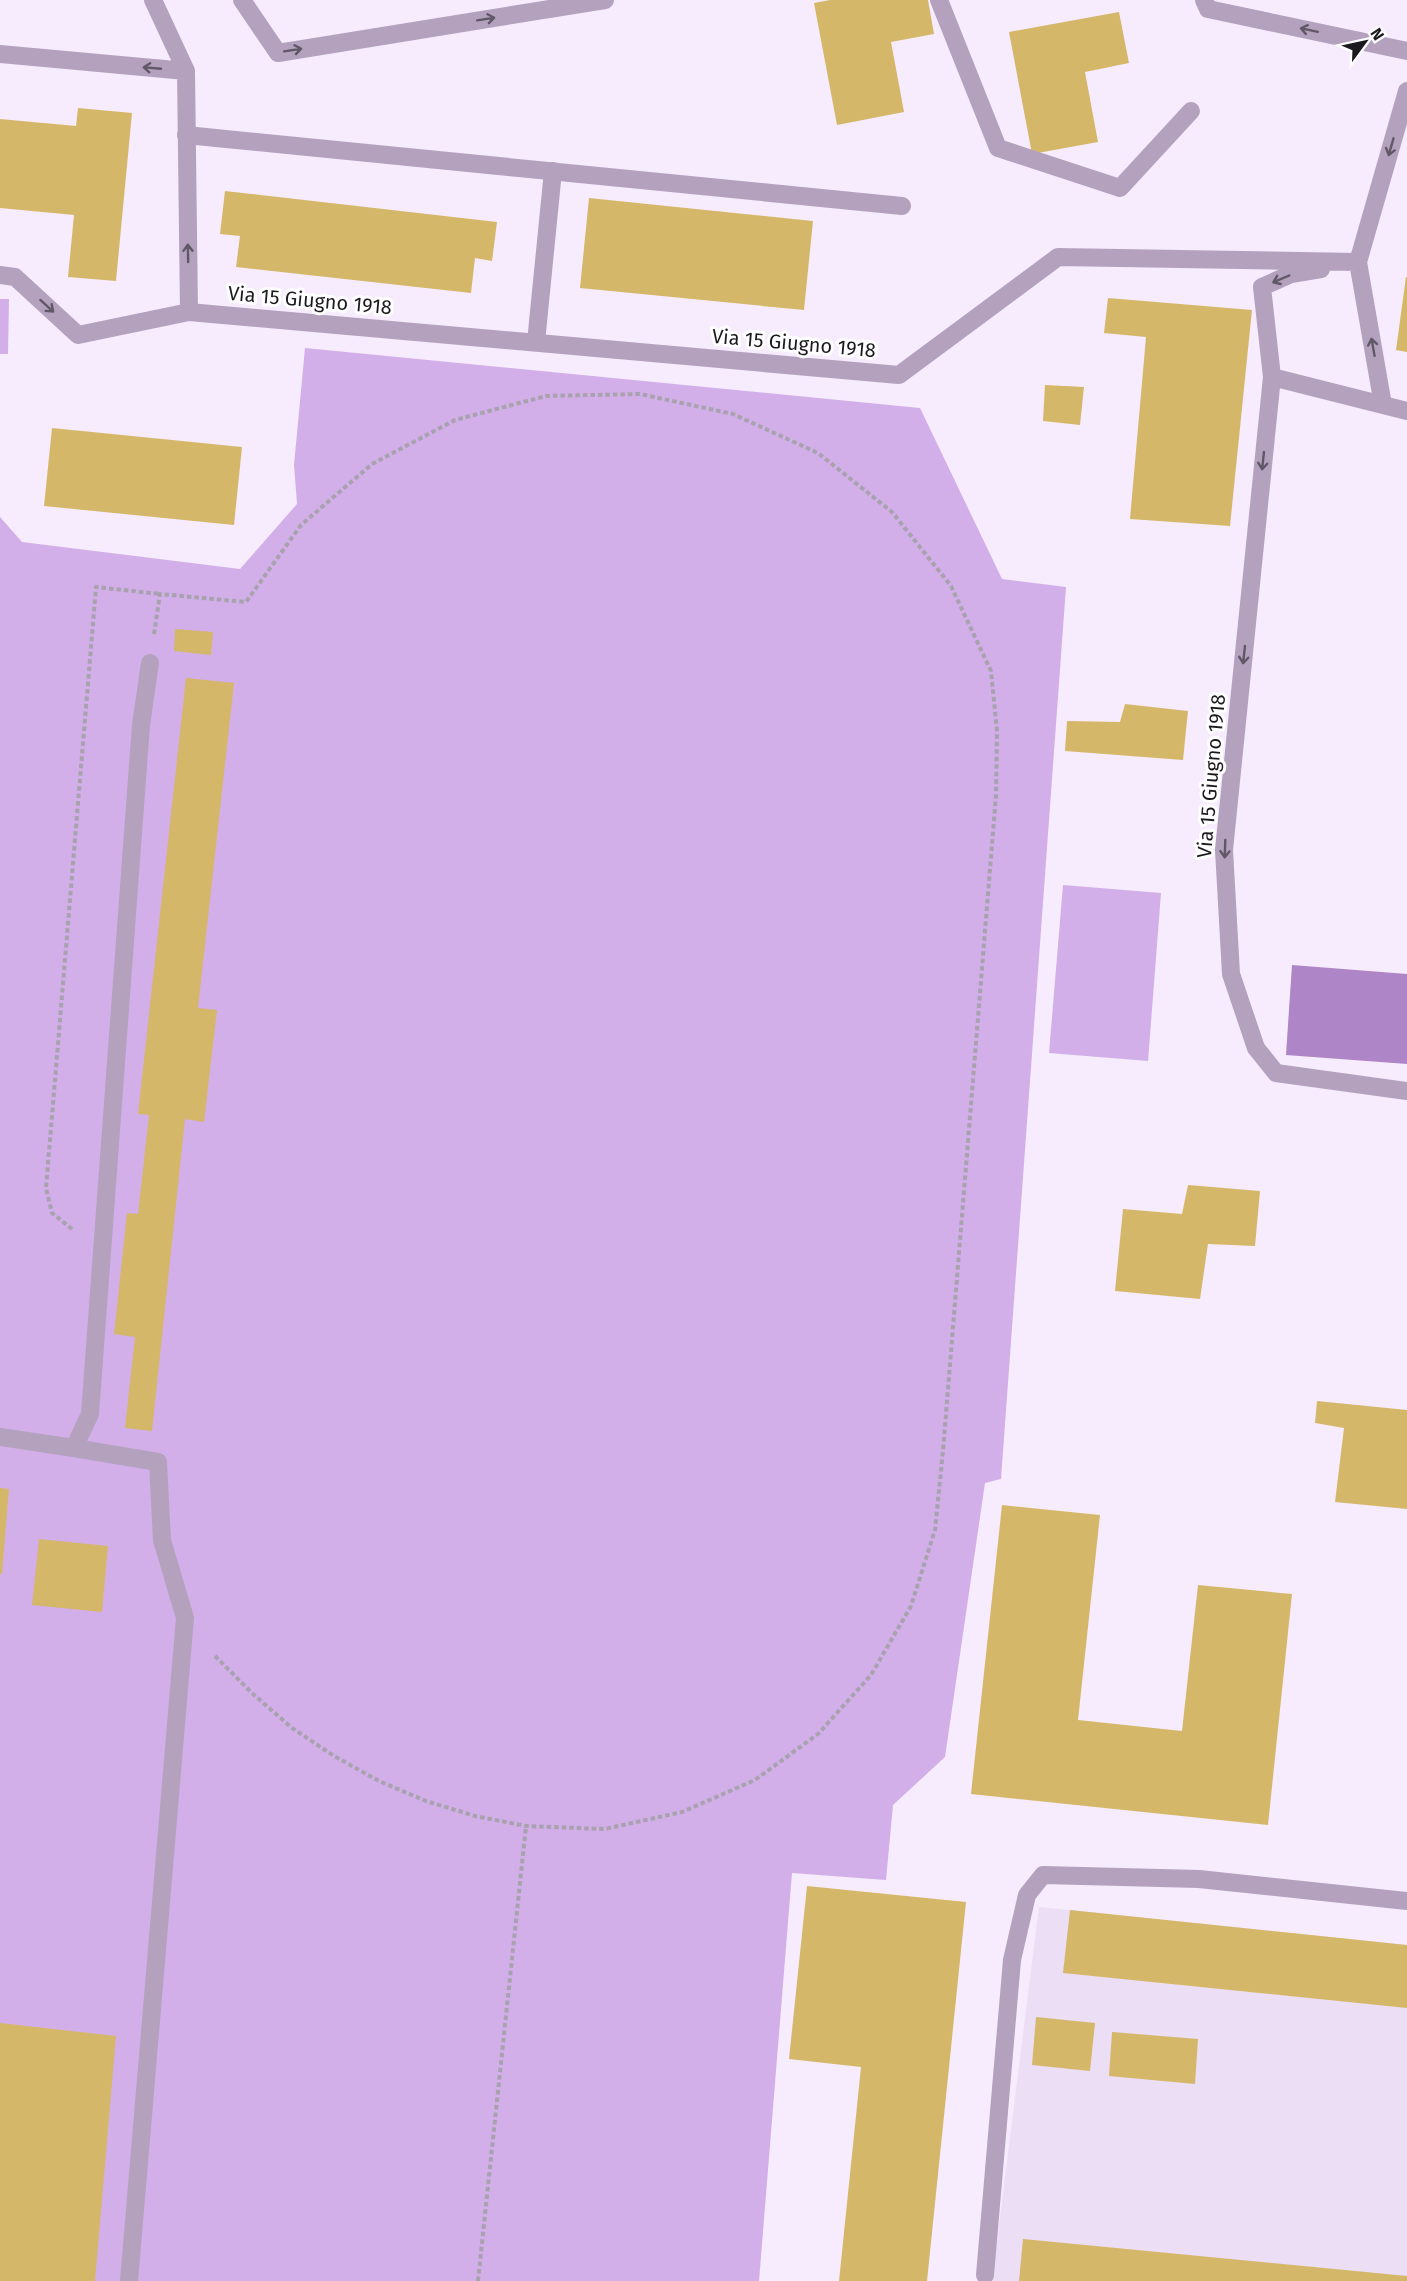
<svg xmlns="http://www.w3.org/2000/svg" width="1407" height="2281" font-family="'Fira Sans',sans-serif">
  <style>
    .built { fill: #ecdef5 }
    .green { fill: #d2afe8 }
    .water { fill: #ae85c7 }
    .building { fill: #d5b769 }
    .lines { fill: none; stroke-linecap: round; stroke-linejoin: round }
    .path { stroke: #a8a1ae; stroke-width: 4; stroke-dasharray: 4.5 3; stroke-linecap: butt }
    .service { stroke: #b3a1be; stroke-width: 18 }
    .pedestrian { stroke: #b3a1be; stroke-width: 18 }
    .minor { stroke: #b3a1be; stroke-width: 18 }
    .oneway { stroke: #605767 }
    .labels { text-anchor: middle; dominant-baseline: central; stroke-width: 6; stroke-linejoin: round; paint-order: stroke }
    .street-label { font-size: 20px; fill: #1d1a1f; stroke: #fefefe }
  </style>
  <rect width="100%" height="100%" fill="#f6ecfd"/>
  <!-- built -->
  <path class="built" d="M1039,1907L1407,1945V2281H992Z"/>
  <!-- green -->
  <path class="green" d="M0,299H9L8,354H0Z
    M305,348L920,408L1002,579L1066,587L1001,1479L985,1483L945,1757L893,1805L886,1880L792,1873L759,2281H0V517L22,542L240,569L297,504L294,465Z
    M1063,885L1161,893L1148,1061L1049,1053Z"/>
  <!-- water -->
  <path class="water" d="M1292,965L1407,974V1064L1286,1055Z"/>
  <!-- building -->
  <path class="building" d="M830,0H928L934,34L891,42L904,112L837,125L814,3Z
    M1119,12L1129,63L1085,72L1098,142L1032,154L1009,32Z
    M78,108L132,113L116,281L68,277L74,215L0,208V119L76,126Z
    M225,191L497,222L492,261L475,258L471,293L236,267L240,236L220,234Z
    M589,198L813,221L804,310L580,288Z
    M1406,277H1407V352L1396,350Z
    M1108,298L1252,310L1230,526L1130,519L1146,337L1104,333Z
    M1045,385L1084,387L1080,425L1043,421Z
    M52,428L242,447L234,525L44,506Z
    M175,629L213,632L211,655L174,651Z
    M186,678L234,683L198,1008L217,1010L204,1122L185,1119L152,1431L125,1428L135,1337L114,1334L127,1213L138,1214L149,1115L138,1114Z
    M1125,704L1188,711L1183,760L1065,751L1067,721L1120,722Z
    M1188,1185L1260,1191L1255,1246L1208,1244L1200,1299L1115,1291L1123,1209L1182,1214Z
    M1317,1401L1407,1410V1509L1335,1502L1344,1428L1315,1423Z
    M0,1488L9,1489L2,1574H0Z
    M1002,1505L1100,1515L1078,1720L1182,1731L1198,1585L1292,1594L1268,1825L971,1794Z
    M39,1539L108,1546L102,1612L32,1605Z
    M807,1886L966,1902L927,2281H839L861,2067L789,2059Z
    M1070,1910L1407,1945V2008L1063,1973Z
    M1036,2017L1095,2023L1090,2071L1032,2065Z
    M0,2023L116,2036L95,2281H0Z
    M1112,2032L1198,2039L1195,2084L1109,2076Z
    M1023,2239L1407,2276V2281H1019Z"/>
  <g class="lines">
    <!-- path -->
    <path class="path" d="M154,634L160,594L246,602L301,525L372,464L455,420L546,396L640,394L733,414L818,453L892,512L951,586L991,671L997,731L996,795L943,1451L935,1530L911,1606L871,1675L818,1734L755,1780L682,1812L605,1829L526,1826L475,1816L426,1801L379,1781L334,1756L292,1728L253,1694L213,1654
      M72,1229L52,1213L46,1188L96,587L160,594
      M478,2281L526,1826"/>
    <!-- service -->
    <path class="service" d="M0,1437L74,1448L90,1414L141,725L150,663
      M74,1448L158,1462L162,1540L185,1618L129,2281
      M985,2275L1012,1960L1027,1895L1043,1875L1199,1879L1407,1901"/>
    <!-- pedestrian -->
    <path class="pedestrian" d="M186,135L902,206"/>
    <!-- minor -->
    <path class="minor" d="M153,0L186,71
      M242,0L278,53L605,0
      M939,0L998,148L1120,188L1191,111
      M1204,0L1208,9L1407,51
      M0,54L186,71L189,312
      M1321,269L1291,274L1262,287L1272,377L1224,850L1231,974L1256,1048L1276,1073L1407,1091
      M0,275L15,277L78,335L189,312L899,375L1058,257L1358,262
      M536,342L553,171
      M1272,377L1407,411
      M1383,405L1358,262L1407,91"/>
  </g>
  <!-- one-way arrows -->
  <defs><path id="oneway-shaft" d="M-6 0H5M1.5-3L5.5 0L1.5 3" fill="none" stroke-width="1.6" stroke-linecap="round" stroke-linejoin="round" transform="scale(1.5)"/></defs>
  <g class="oneway">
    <use href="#oneway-shaft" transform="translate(486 19) rotate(-9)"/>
    <use href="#oneway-shaft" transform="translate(1309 30) rotate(-168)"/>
    <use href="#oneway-shaft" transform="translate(293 50) rotate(-9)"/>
    <use href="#oneway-shaft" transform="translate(152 68) rotate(-175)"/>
    <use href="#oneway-shaft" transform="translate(1391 147) rotate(106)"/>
    <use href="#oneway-shaft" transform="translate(188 253) rotate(-91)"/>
    <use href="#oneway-shaft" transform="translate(1281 279) rotate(157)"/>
    <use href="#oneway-shaft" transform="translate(47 306) rotate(42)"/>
    <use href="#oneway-shaft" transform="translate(1373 347) rotate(-100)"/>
    <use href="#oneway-shaft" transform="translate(1263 461) rotate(96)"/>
    <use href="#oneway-shaft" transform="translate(1244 655) rotate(96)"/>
    <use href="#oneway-shaft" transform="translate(1225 849) rotate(92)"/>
  </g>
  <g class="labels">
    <!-- street labels -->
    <g class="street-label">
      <text transform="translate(310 300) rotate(5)">Via 15 Giugno 1918</text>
      <text transform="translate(794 343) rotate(5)">Via 15 Giugno 1918</text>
      <text transform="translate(1211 776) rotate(-85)">Via 15 Giugno 1918</text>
    </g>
  </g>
  <!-- north arrow -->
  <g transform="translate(1365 42) rotate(57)" stroke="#fefefe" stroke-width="4.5" paint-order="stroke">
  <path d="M0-4.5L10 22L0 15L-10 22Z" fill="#1d1a1f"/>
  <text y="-9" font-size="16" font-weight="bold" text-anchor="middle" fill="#1d1a1f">N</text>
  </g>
</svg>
